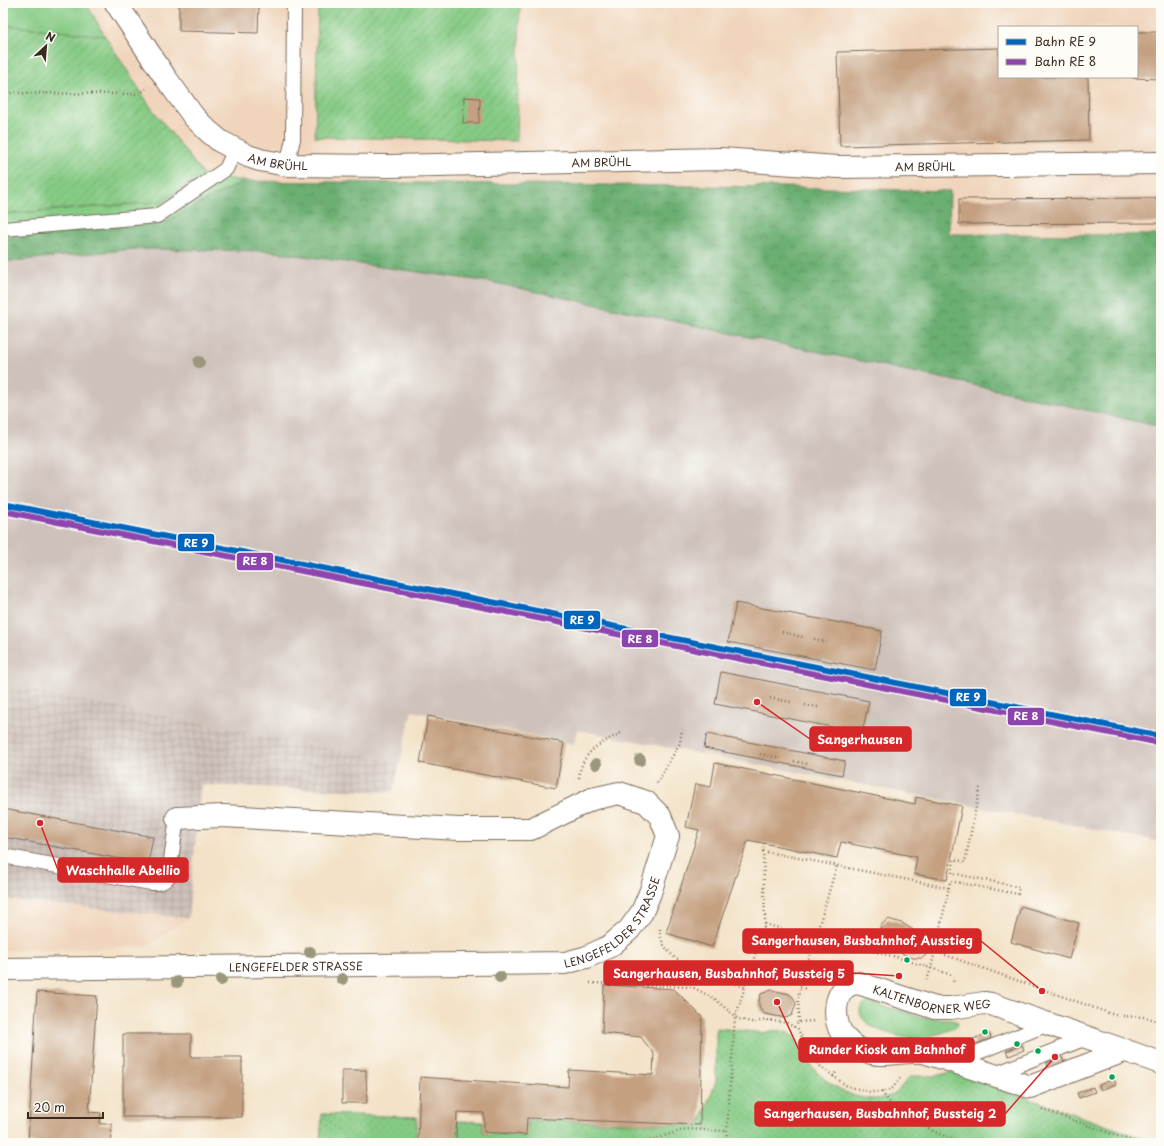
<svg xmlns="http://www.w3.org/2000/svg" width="1164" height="1146" font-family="'Playpen Sans',sans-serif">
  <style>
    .built { fill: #f0d5bc; fill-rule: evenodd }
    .industrial { fill: url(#industrial-grid) }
    .railway { fill: #cec1b9 }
    .grass { fill: #86cb85; stroke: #607a52 }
    .forest { fill: url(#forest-crowns); stroke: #546c48 }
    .park { fill: url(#park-dots); stroke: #607a52 }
    .garden { fill: url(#garden-furrows); stroke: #607a52 }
    .building { fill: #c4a081 }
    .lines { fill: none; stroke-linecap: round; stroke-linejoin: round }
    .lane-casing { stroke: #7b6a59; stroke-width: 16 }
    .street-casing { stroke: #7b6a59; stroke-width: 24 }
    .path { stroke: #7b6a59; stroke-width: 2.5; stroke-dasharray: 1 3; stroke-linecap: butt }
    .lane { stroke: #fff; stroke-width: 14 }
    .street { stroke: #fff; stroke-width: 22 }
    .rail-1-casing { stroke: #fdfcf7; stroke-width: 9 }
    .rail-2-casing { stroke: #fdfcf7; stroke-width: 9 }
    .rail-1 { stroke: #0065bd; stroke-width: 6 }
    .rail-2 { stroke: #8e44ad; stroke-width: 6 }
    .tree { fill: #9a977b }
    .bus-dot { fill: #00a651; stroke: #fdfcf7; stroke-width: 1.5 }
    .labels { text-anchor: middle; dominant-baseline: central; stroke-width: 3; stroke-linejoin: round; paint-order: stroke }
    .street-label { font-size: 11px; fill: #3b2a1e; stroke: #fdfcf7 }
    .leader { fill: none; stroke: #d62828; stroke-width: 1.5 }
    .callout-dot { fill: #d62828; stroke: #fdfcf7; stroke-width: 1.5 }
    .callout { fill: #d62828; stroke: #d62828; stroke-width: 1.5 }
    .callout-label { font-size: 12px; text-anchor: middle; font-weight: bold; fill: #fff }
    .line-badge { stroke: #fdfcf7; stroke-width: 1.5 }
    .badge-label { font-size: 11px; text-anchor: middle; font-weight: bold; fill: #fff }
  </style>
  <defs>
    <pattern id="industrial-grid" width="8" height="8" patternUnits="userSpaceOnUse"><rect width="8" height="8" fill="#cec1b9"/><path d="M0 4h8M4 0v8" fill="none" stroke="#b2a69f"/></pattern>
    <pattern id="forest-crowns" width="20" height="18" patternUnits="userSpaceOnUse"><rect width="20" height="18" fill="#6caf72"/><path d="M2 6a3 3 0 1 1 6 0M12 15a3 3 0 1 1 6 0" fill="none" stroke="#5a8f5d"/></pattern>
    <pattern id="park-dots" width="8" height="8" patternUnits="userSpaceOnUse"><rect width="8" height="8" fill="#86cb85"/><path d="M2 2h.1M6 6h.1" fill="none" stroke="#75ae72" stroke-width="1.8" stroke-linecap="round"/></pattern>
    <pattern id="garden-furrows" width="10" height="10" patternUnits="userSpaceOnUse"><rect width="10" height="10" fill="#86cb85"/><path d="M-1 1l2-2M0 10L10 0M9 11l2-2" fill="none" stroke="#75ae72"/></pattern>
  </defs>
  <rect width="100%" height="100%" fill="#fdfcf7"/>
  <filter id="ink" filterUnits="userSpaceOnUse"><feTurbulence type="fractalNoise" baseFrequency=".025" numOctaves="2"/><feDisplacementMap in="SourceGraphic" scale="8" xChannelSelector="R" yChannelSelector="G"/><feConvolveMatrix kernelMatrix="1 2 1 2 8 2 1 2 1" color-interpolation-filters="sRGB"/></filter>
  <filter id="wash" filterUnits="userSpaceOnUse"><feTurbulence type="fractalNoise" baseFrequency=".012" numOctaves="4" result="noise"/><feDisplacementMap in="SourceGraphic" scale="16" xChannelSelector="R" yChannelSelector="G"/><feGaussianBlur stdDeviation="0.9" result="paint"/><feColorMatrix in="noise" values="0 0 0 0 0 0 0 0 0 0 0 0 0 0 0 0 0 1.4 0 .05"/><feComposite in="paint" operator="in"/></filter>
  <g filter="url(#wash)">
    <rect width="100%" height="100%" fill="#f3e2c7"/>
    <!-- built -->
    <path class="built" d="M86,3H1161V235L948,234L949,191L785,187L243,181L203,174L150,106L105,36ZM999,27H1137V77H999Z
      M3,899L188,918L148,946L3,951Z"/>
    <!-- industrial -->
    <path class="industrial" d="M3,684L400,762L393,792L201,785L188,918L3,899Z"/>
    <!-- railway -->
    <path class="railway" d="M134,249L267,251L490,282L1016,394L1161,427V842L577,730L574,744L412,711L400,762L3,684V262Z"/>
    <!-- grass -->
    <path class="grass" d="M3,3H86L105,36L3,25Z
      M203,174L243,181L162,223L3,238V214L160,202Z
      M869,1002L926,1018L952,1019L958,1022L957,1026C943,1035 919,1039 903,1037C891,1035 861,1026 860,1012C860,1006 864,1003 869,1002Z"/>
    <!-- forest -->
    <path class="forest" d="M243,181L785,187L950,191L949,234L1161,235V427L1016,394L490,282L267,251L134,249L3,262V238L162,223Z"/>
    <!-- park -->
    <path class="park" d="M716,1028L764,1033C772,1029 786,1030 793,1036C799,1041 803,1055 808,1062C824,1084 864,1109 891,1095C899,1092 904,1082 911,1076H935L952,1072L1157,1143H457L458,1121L483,1122V1133L527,1136L528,1120L699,1125L716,1081Z
      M322,1114L417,1117L416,1143H320Z"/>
    <!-- garden -->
    <path class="garden" d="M318,3H520L517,141L315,137Z
      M3,25L105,36L150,106L203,174L160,202L3,214Z"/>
    <g id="blocks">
      <!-- building -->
      <path class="building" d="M179,3H259L258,33L179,31Z
        M1137,32H1161V79L1133,78L1137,77Z
        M999,48V77H1088L1089,140L840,146L837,52Z
        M464,97L480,98L479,123H463Z
        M1161,198V223L959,224V199Z
        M736,603L882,631L875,670L728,642Z
        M721,672L869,701L862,733L715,704Z
        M428,716L564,743L556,788L420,763Z
        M707,734L845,761L842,775L704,748Z
        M715,763L915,804L916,797L962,806L947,880L914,874L917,857L841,842L837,858L748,840L712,947L666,933L699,830L686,827L695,784L711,787Z
        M3,809L153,837L148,864L3,837Z
        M1021,906L1079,923L1069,959L1011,942Z
        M888,919L902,923L918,933L927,947L926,955L922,958H913L901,953L889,944L880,930L881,925Z
        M604,985L674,989L702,1017L700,1125L527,1118L526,1135L484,1132V1113L457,1112L456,1143H418L420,1077L568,1087L569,1070L653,1075L654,1054L641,1037L602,1033Z
        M771,990L789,994L793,997L796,1004L792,1015L786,1018L765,1014L762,1012L759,1006V1000L761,994Z
        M37,992L97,996L89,1112L101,1113L100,1124H112L111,1143H28Z
        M989,1033L991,1038L975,1044L973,1039Z
        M123,1034H191V1057H242V1117H123Z
        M1022,1045L1024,1050L1009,1056L1006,1051Z
        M1062,1057L1064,1062L1048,1069L1047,1063Z
        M342,1070H366L367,1103H342Z
        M1114,1079L1116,1084L1101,1090L1099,1085Z
        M1093,1087L1095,1092L1079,1098L1077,1093Z"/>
    </g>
  </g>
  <g filter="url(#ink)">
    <use href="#blocks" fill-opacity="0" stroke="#7b6a59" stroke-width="1"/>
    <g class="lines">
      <!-- lane casing -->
      <g class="lane-casing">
        <path id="lane" d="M287,165L293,139L294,3
          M3,229L157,216L226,169L235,150
          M3,856L151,883C159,883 166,883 169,874L177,818
          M954,1062L1048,1024
          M993,1075L1086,1038"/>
      </g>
      <!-- street casing -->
      <g class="street-casing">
        <g id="street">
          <path id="s1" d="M116,3L165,77L194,117L208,131L220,141L248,156L260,160L287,165L390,166L721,159L838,167L1161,163"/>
          <path id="s2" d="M3,969L565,963L587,957L610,946L629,930L642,912L650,893L668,836L660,816L646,802L619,793L592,799L531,829H459L223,816L177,818"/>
          <path id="s3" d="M1124,1051L1030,1087L924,1052C903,1050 882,1059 862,1050C854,1047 846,1040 841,1032C832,1016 834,984 858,983L935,1008H951L984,1003L991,1004L1161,1063"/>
        </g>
      </g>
      <!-- path -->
      <path class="path" d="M3,93L139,94L146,89
        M782,632L803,637
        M814,639L826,642
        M770,698L791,702
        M805,705L818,707
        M760,754L780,758
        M794,761L807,764
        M579,778C582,750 600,744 623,732
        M657,783L680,743L682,729
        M764,843L763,851L949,888L931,968L927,980
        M949,888L950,881L1018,894L1019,887L952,873L954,859L965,862L980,787
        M765,924L814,939L893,956L952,975L954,984
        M660,929C659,965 718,978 745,987
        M934,951L1112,1014L1121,1016L1145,1017L1161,1022
        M590,983L692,987L715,999L738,1019L752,1022L767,1020L787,1023L798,1029L809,1052L821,1067L847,1086L870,1092H882L893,1088L900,1078
        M800,987L807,989
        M799,1022L798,996L837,865
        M794,1027L799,1022L814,1021
        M833,1077L836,1072
        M882,1092C899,1119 932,1129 959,1143
        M1042,1109L1137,1143
        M642,1143L686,1129L727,1131
        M726,1143L735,1018L765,924L763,851"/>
      <!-- lane -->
      <use href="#lane" class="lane"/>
      <!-- street -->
      <use href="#street" class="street"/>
      <!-- rail-1 casing -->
      <g class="rail-1-casing">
        <path id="rail-1" d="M3,504L1161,736"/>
      </g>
      <!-- rail-2 casing -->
      <g class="rail-2-casing">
        <path id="rail-2" d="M3,511L1160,743"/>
      </g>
      <!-- rail-1 -->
      <use href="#rail-1" class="rail-1"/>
      <!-- rail-2 -->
      <use href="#rail-2" class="rail-2"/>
    </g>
    <!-- trees -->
    <g class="tree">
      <circle cx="199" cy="362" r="6"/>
      <circle cx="640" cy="760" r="6"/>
      <circle cx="596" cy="764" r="6"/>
      <circle cx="310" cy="952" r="6"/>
      <circle cx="500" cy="977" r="6"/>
      <circle cx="342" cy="979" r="6"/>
      <circle cx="221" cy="980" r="6"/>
      <circle cx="177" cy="982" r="6"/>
    </g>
  </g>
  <!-- markers -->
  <g class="bus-dot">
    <circle cx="907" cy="960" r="3.5"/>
    <circle cx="985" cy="1032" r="3.5"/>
    <circle cx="1017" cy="1044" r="3.5"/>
    <circle cx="1038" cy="1051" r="3.5"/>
    <circle cx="1112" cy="1077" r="3.5"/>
  </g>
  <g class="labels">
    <!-- street labels -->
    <g class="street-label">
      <text stroke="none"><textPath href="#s1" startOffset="236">AM BRÜHL</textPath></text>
      <text stroke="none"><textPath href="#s1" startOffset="560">AM BRÜHL</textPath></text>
      <text stroke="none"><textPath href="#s1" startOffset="884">AM BRÜHL</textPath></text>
      <text stroke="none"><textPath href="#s2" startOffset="628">LENGEFELDER STRASSE</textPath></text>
      <text stroke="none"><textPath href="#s2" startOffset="293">LENGEFELDER STRASSE</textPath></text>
      <text stroke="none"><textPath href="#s3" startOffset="441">KALTENBORNER WEG</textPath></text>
    </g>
  </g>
  <!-- callouts -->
  <path class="leader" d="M757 702L810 739M40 823L58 870M1042 991L981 941M899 976L853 973M777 1002L799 1050M1055 1057L1005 1114"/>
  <g class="callout-dot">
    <circle cx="757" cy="702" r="4"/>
    <circle cx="40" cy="823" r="4"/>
    <circle cx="1042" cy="991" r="4"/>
    <circle cx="899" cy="976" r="4"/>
    <circle cx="777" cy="1002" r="4"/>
    <circle cx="1055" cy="1057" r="4"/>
  </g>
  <g class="callout">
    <rect x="810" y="727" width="101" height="24" rx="4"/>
    <rect x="58" y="858" width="130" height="24" rx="4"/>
    <rect x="743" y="929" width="238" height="24" rx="4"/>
    <rect x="604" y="961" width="249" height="24" rx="4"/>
    <rect x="799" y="1038" width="175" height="24" rx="4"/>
    <rect x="755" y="1102" width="250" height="24" rx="4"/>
  </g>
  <g class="callout-label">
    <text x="860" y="744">Sangerhausen</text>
    <text x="123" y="875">Waschhalle Abellio</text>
    <text x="862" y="945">Sangerhausen, Busbahnhof, Ausstieg</text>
    <text x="729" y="978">Sangerhausen, Busbahnhof, Bussteig 5</text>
    <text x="887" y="1054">Runder Kiosk am Bahnhof</text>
    <text x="880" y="1118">Sangerhausen, Busbahnhof, Bussteig 2</text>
  </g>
  <g class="line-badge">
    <rect x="177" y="533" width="38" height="19" rx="4" fill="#0065bd"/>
    <rect x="236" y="552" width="38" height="19" rx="4" fill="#8e44ad"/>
    <rect x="563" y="610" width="38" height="20" rx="4" fill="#0065bd"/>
    <rect x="621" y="629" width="38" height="19" rx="4" fill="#8e44ad"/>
    <rect x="949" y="688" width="38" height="19" rx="4" fill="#0065bd"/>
    <rect x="1007" y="707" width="38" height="19" rx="4" fill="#8e44ad"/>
  </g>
  <g class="badge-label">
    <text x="196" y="547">RE 9</text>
    <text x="255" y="565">RE 8</text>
    <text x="582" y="624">RE 9</text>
    <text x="640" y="643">RE 8</text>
    <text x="968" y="701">RE 9</text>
    <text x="1026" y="720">RE 8</text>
  </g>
  <!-- margin -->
  <rect width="1164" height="1146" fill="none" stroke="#fdfcf7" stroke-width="16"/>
  <!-- legend -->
  <rect x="998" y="26" width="140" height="52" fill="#fdfcf7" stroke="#afa8a0"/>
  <rect x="1006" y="39" width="20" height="6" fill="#0065bd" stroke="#afa8a0"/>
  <text x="1034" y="46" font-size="12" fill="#3b2a1e">Bahn RE 9</text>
  <rect x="1006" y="59" width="20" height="6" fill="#8e44ad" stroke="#afa8a0"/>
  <text x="1034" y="66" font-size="12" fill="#3b2a1e">Bahn RE 8</text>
  <!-- north arrow -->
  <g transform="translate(46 46) rotate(26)" stroke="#fdfcf7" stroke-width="3" paint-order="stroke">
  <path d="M0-3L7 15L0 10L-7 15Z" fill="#3b2a1e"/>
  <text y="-6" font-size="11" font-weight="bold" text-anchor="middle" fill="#3b2a1e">N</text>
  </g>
  <!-- scale -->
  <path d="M28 1112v6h75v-6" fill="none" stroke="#3b2a1e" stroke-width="2"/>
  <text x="34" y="1112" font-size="12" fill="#3b2a1e" stroke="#fdfcf7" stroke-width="3" paint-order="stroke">20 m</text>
</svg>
